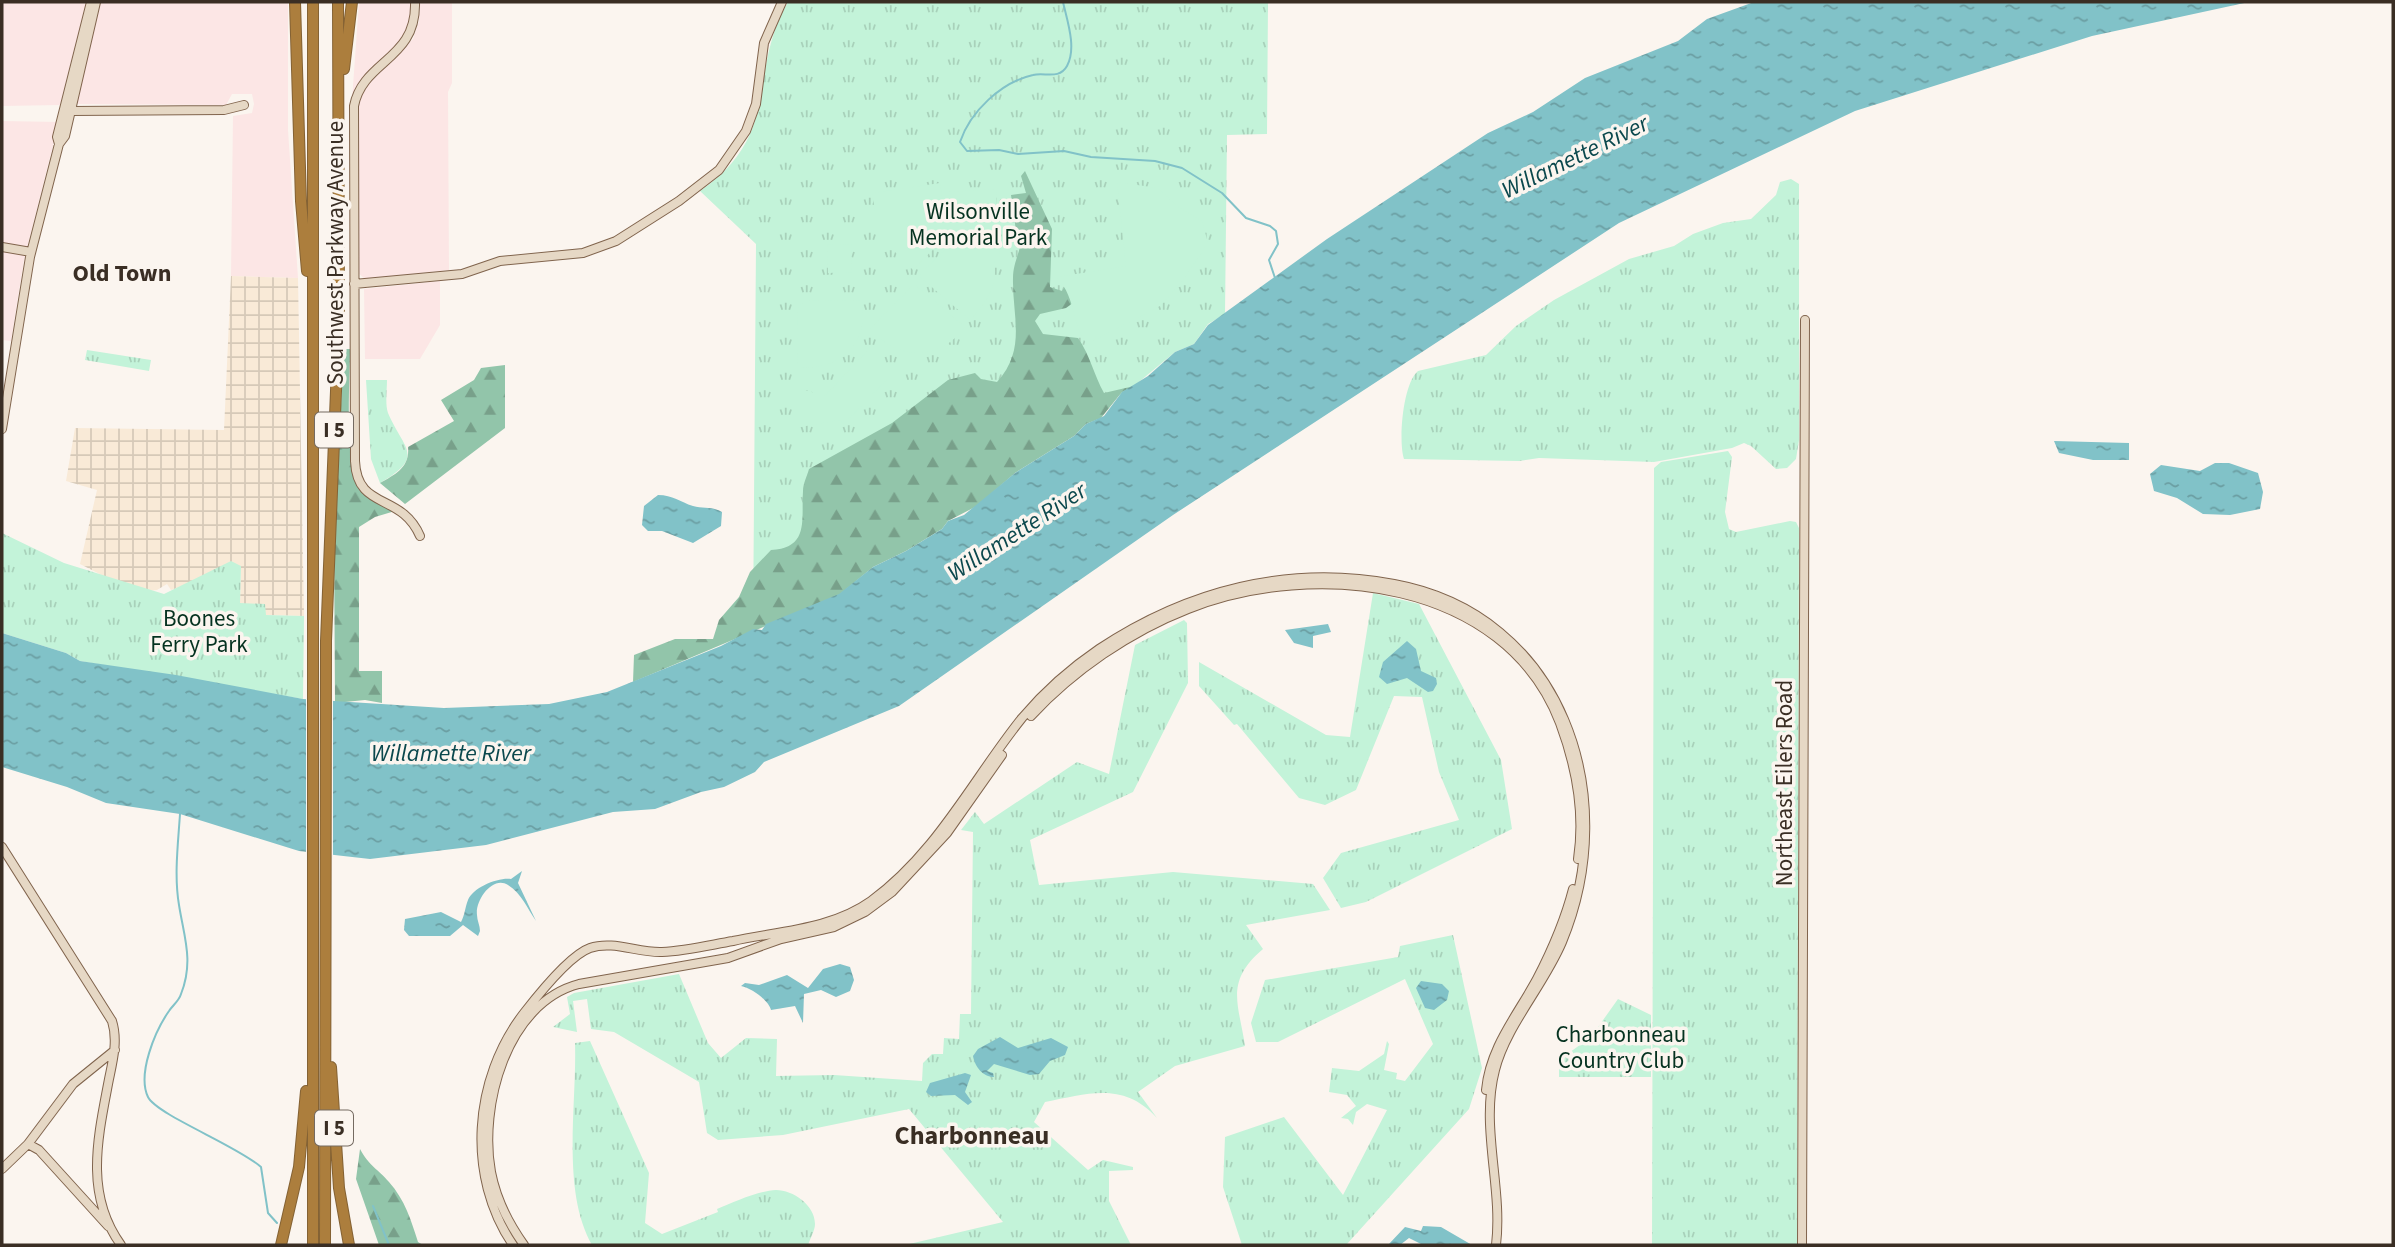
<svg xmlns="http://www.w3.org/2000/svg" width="2395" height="1247" font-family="'Source Sans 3',sans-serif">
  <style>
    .commercial { fill: #fce6e5 }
    .industrial { fill: url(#industrial-grid) }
    .grass { fill: url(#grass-tufts) }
    .forest { fill: url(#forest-firs) }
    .pitch { fill: #c3f3d9 }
    .water { fill: url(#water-ripples) }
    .pier { fill: #fbf5ef }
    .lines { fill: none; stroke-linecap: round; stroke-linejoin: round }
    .stream { stroke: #81c2c8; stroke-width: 2 }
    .secondary-casing { stroke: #80644d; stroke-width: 10 }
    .highway-casing { stroke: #846234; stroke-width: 12 }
    .secondary { stroke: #e6d8c5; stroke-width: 8 }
    .highway { stroke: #ac7e3d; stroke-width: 10 }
    .labels { text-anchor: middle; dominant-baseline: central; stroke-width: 7; stroke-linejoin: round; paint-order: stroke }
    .shield { fill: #fbf5ef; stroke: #746a61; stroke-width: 2 }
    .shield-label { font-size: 21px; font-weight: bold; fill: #3a2e24 }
    .park-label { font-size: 23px; fill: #053220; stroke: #fbf5ef }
    .street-label { font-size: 23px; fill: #3a2e24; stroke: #fbf5ef }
    .water-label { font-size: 24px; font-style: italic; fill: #0b484d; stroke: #fbf5ef }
    .neighbourhood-label { font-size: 24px; font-weight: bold; fill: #3a2e24; stroke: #fbf5ef }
    .quarter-label { font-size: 26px; font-weight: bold; fill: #3a2e24; stroke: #fbf5ef }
  </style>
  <defs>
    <pattern id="industrial-grid" width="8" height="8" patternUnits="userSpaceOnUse" patternTransform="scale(1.75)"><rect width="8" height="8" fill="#f9ead7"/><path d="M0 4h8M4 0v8" fill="none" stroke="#d6c9b8"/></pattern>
    <pattern id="grass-tufts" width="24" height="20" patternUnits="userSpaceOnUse" patternTransform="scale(1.75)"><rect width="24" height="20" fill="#c3f3d9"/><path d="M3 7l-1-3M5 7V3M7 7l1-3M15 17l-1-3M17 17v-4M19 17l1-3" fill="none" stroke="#a8d1ba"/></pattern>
    <pattern id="forest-firs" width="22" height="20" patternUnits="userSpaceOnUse" patternTransform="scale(1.75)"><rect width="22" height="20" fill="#92c5aa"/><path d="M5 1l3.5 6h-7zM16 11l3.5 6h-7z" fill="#78a08a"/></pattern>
    <pattern id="water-ripples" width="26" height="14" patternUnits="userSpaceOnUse" patternTransform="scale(1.75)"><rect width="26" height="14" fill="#81c2c8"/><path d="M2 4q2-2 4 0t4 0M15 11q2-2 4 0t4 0" fill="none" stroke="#6b9ea2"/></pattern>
  </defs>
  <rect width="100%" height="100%" fill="#fbf5ef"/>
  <!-- commercial -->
  <path class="commercial" d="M2,2H86L60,105L2,106Z
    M99,2H288V130L298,278L231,276L233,116L252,113L254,104L252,94H232L226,105L78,104L76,100Z
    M359,2H411L412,19L407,35L352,100Z
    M420,2H452V83L448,92L449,270L365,279L357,272L358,103L366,84L413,39L419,21Z
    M2,121L59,122L24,260L11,341L2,340Z
    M440,281V325L420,359H365L364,289Z"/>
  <!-- industrial -->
  <path class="industrial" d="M231,276L298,278L304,616L266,615L240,603L241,567L171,590L167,584L157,590L135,592L80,564L97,490L66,481L75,428L224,430Z"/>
  <!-- grass -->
  <path class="grass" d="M788,2H1268L1267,134L1227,135L1225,314L1208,324L1194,344L1175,352L1134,386L753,629L756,244L700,191C784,133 746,74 788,2Z
    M1791,179L1799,184V440L1796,459L1787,468L1776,469L1751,446L1744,443L1732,448L1654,462L1539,458L1519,461L1404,459C1398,441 1403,383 1418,371L1486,355L1516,326L1554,300L1629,259L1674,246L1693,234L1723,223L1751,219L1776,195L1780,182Z
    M87,350L151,360L149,371L85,360Z
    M366,380H387C387,390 385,404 388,413C404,450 426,456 380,483L371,459Z
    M1728,451L1732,457L1725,512L1729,529L1736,532L1790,521L1796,522L1799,528L1797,1245H1652L1654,468L1661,462Z
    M2,533L64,563L164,594L231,561L241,566L240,603L265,604L266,615L304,616L303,699L80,661L66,653L2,633Z
    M1373,593L1419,604L1501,760L1512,829L1366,902L1341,908L1323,878L1341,853L1459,820L1439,772L1422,697L1394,696L1356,790L1325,805L1299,798L1237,724L1234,725L1199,686V662L1326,735L1350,737Z
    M1184,620L1187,623L1188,683L1133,792L1030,840L1039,885L1173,872L1313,884L1330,910L1246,925L1263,949C1224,982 1239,1004 1245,1046L1175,1066L1138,1092L1157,1118C1123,1081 1088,1094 1045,1102L1034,1122L1088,1170L1103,1160L1133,1167V1170L1109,1171V1201L1131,1245H905L1003,1222L909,1109L783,1135L718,1140L707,1133L699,1082L614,1032L591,1029L587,999L573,1001L577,1032L553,1027L570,1014L567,997L574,993L679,974L708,1043L721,1058L746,1038L777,1039L776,1076L834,1075L922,1081L923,1063L932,1054H943L944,1038L959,1039L960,1014H971L973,832L961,830L975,812L984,824L1077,762L1109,774L1135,645Z
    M1453,935L1482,1068L1469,1109L1347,1244L1242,1245L1223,1187L1225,1137L1284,1117L1343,1195L1387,1110L1367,1104L1356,1112L1353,1125L1348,1119L1341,1118L1356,1106L1347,1095L1329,1092L1332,1068L1359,1071L1384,1054L1387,1041L1389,1044L1384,1070L1397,1073L1396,1079L1405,1081L1433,1044L1405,979L1278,1042H1256L1251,1023L1265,980L1398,957L1400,946Z
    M1618,999L1651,1015V1077H1559V1060L1591,1037Z
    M590,1041L649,1173L645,1223L662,1234L718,1212L717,1209C734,1202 757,1191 776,1190C793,1190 815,1205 815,1224C815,1230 810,1239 808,1245H592C561,1191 577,1105 575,1043Z"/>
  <!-- forest -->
  <path class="forest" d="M1025,171L1052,229L1050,287L1062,291L1069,280L1099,284L1066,308L1040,314L1035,321L1043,334L1078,338C1090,355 1094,375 1104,393L1134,386L1122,392L1101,418L1086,424L1074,436L1015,473L977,506L948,521L942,529L906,551L873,567L839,595L633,682L634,655L675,639H713L719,620L739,597L750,572L771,550C810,548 801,519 803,491C803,484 807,476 809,469L892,423L948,380L975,373L981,379L997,382C1027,349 1012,316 1013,278C1013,262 1021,251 1022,236L1016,231L1011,195L1026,193L1021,176Z
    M344,349H350C350,379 344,466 359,488C367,500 382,506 395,511L375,517L359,527V671H382V703L365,700L335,703L334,536Z
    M505,365V428L405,504L380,483C396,474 410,467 408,447L454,421L441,400L474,380L481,368Z
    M360,1149C369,1166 378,1169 389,1182C405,1200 411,1220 418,1242L423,1245H379L356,1179Z"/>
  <!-- pitch -->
  <path class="pitch" d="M1117,182L1158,188L1177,206L1202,221L1208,243L1181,283L1160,306L1087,344C1070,322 1078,302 1057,277L1126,266Z
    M940,183L943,204L947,206V192L996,189L1000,260L994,261C999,284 986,304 970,320L919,276L950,244L949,233L913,270L863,220L875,210L872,193Z
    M851,244L852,272L828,273L827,245Z
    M914,284L965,327C940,361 898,361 870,329Z
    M805,300L862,301C869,345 840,371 797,367L798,308Z
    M867,351L891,375L844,424L839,420L795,428V387L825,396Z"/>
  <!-- water -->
  <path class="water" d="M1754,2H2249L2092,36L1855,111L1619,223L1173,515L899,706L764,762L755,772L724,787L701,792L655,809L613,812L486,845L370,859L299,851L180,814L106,803L67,787L2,767V633L66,653L80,661L176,675L303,699L444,708L549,704L607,692L721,646L753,629L762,630L766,624L839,594L873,567L906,551L942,529L948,521L964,515L1015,473L1074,436L1086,424L1104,416L1122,392L1148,376L1175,352L1194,344L1208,325L1327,239L1488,133L1533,112L1585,78L1678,41L1707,19Z
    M2054,441L2129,443V460H2093L2059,453Z
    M2215,463H2229L2258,473L2263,492L2260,509L2230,515L2203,514L2177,498L2154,491L2150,474L2161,465L2200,471Z
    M658,495C673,495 680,502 693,506C703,509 712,506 722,512L721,526L693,543L662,531H648L642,525L644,506Z
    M1328,624L1331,632L1313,636V648L1294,643L1285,630Z
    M1407,641L1416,649L1421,671L1436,678L1437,684L1433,691L1428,692L1407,678L1387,684L1379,677L1383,662Z
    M522,871L518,883L536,921C527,908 522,894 508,885C493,875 475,900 477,915C477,920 480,926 480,931L478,936L463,925L450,936H409L404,930L405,919L441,912L461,922C465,915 465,907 468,900C473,887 499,877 511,879Z
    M840,964L850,967L854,980L850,991L836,997L821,990L804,994L803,1023L795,1006L771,1010C769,1001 752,988 741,986L745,983L759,985L787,975L808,988L823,969Z
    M1421,981L1442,984L1449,991L1447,1000L1434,1010L1425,1008L1416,988Z
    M1000,1037L1018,1048L1051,1038L1068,1047L1065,1055L1050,1061L1039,1074L1030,1075L994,1064L987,1071L993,1073L994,1077C983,1077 975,1067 973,1056L978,1049Z
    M965,1073L971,1075L965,1092L972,1102L968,1105L955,1095L931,1096L926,1092L930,1083Z
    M1423,1226L1441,1227L1472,1245H1423L1409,1238L1400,1245H1388L1405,1227L1421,1231Z"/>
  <!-- pier -->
  <path class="pier" d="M306,696L333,698V858L306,855Z"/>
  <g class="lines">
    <!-- stream -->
    <path class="stream" d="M1063,2C1067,20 1077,48 1067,66C1059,80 1045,72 1033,75C1001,82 970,112 960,142L967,151L999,150L1018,154L1064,151L1091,157L1155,161L1182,168L1222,193L1246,218L1270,226L1276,231L1278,244L1269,260L1275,278
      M180,814C178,844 174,876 179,905C184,937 194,961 181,994C179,1001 173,1005 169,1011C155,1031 137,1074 148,1097C157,1115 238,1146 261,1167L268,1213L277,1223
      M373,1206L389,1245"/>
    <!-- secondary casing -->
    <g class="secondary-casing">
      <path id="secondary" d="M415,2C417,60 363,60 354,106L355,461C357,511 401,492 420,536
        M71,111L224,110L244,105
        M59,144L57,137L91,2
        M2,247L31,252
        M354,284L462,274L500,261L583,253L616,241L679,201L719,170L746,131L756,104L764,43L782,2
        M2,429L30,257L59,144L65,136L96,2
        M1031,716C1073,671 1129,632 1188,609C1314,559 1505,579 1560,723C1576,766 1585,813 1578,859
        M2,847L112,1021C118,1040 113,1060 109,1079C98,1137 84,1194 121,1245
        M1486,1090C1490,1047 1517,1016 1537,979C1552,950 1565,920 1573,889
        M28,1144L39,1150L108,1226
        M2,1169L28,1144L73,1084L115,1050
        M513,1245C466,1176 473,1079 524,1013C538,995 570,955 590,948C613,940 638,953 662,952C686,951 710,945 733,941C780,931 832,929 871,901C937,853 973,779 1022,718C1044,692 1071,668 1099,649C1188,590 1289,564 1394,584C1563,615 1623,796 1562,942C1544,985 1506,1026 1495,1070C1480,1127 1503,1187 1496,1245
        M524,1245C509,1224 496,1198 491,1172C479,1107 506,1003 579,984L728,958L781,939L834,927L865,912L892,892L947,833L1002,755
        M1802,1245L1805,320"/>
    </g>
    <!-- highway casing -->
    <g class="highway-casing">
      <path id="highway" d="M295,2L301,201L307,271
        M313,2V1245
        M344,69L352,2
        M331,1067L339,1188L349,1245
        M281,1245L299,1167L306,1091
        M325,1245L326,641L339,316L338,2"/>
    </g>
    <!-- secondary -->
    <use href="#secondary" class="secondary"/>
    <!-- highway -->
    <use href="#highway" class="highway"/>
  </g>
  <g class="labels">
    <!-- shield labels -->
    <g class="shield">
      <rect x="315" y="412.5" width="38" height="35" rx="5"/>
      <rect x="315" y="1110.5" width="38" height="35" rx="5"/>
    </g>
    <g class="shield-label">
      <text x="334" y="430">I 5</text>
      <text x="334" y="1128">I 5</text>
    </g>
    <!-- park labels -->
    <g class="park-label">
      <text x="978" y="211">Wilsonville<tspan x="978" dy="26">Memorial Park</tspan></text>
      <text x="199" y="618">Boones<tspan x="199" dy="26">Ferry Park</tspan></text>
      <text x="1621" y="1034">Charbonneau<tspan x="1621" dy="26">Country Club</tspan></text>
    </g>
    <!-- street labels -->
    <g class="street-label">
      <text transform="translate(335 253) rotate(-90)">Southwest Parkway Avenue</text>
      <text transform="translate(1784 783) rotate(-90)">Northeast Eilers Road</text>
    </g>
    <!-- water labels -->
    <g class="water-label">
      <text transform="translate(1575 157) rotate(-26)">Willamette River</text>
      <text transform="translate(1017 532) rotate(-33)">Willamette River</text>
      <text x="451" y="753">Willamette River</text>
    </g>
    <!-- neighbourhood labels -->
    <g class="neighbourhood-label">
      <text x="122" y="273">Old Town</text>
    </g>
    <!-- quarter labels -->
    <g class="quarter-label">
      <text x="972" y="1135">Charbonneau</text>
    </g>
  </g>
  <!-- border -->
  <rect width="2395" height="1247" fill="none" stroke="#3a2e24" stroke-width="7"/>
</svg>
